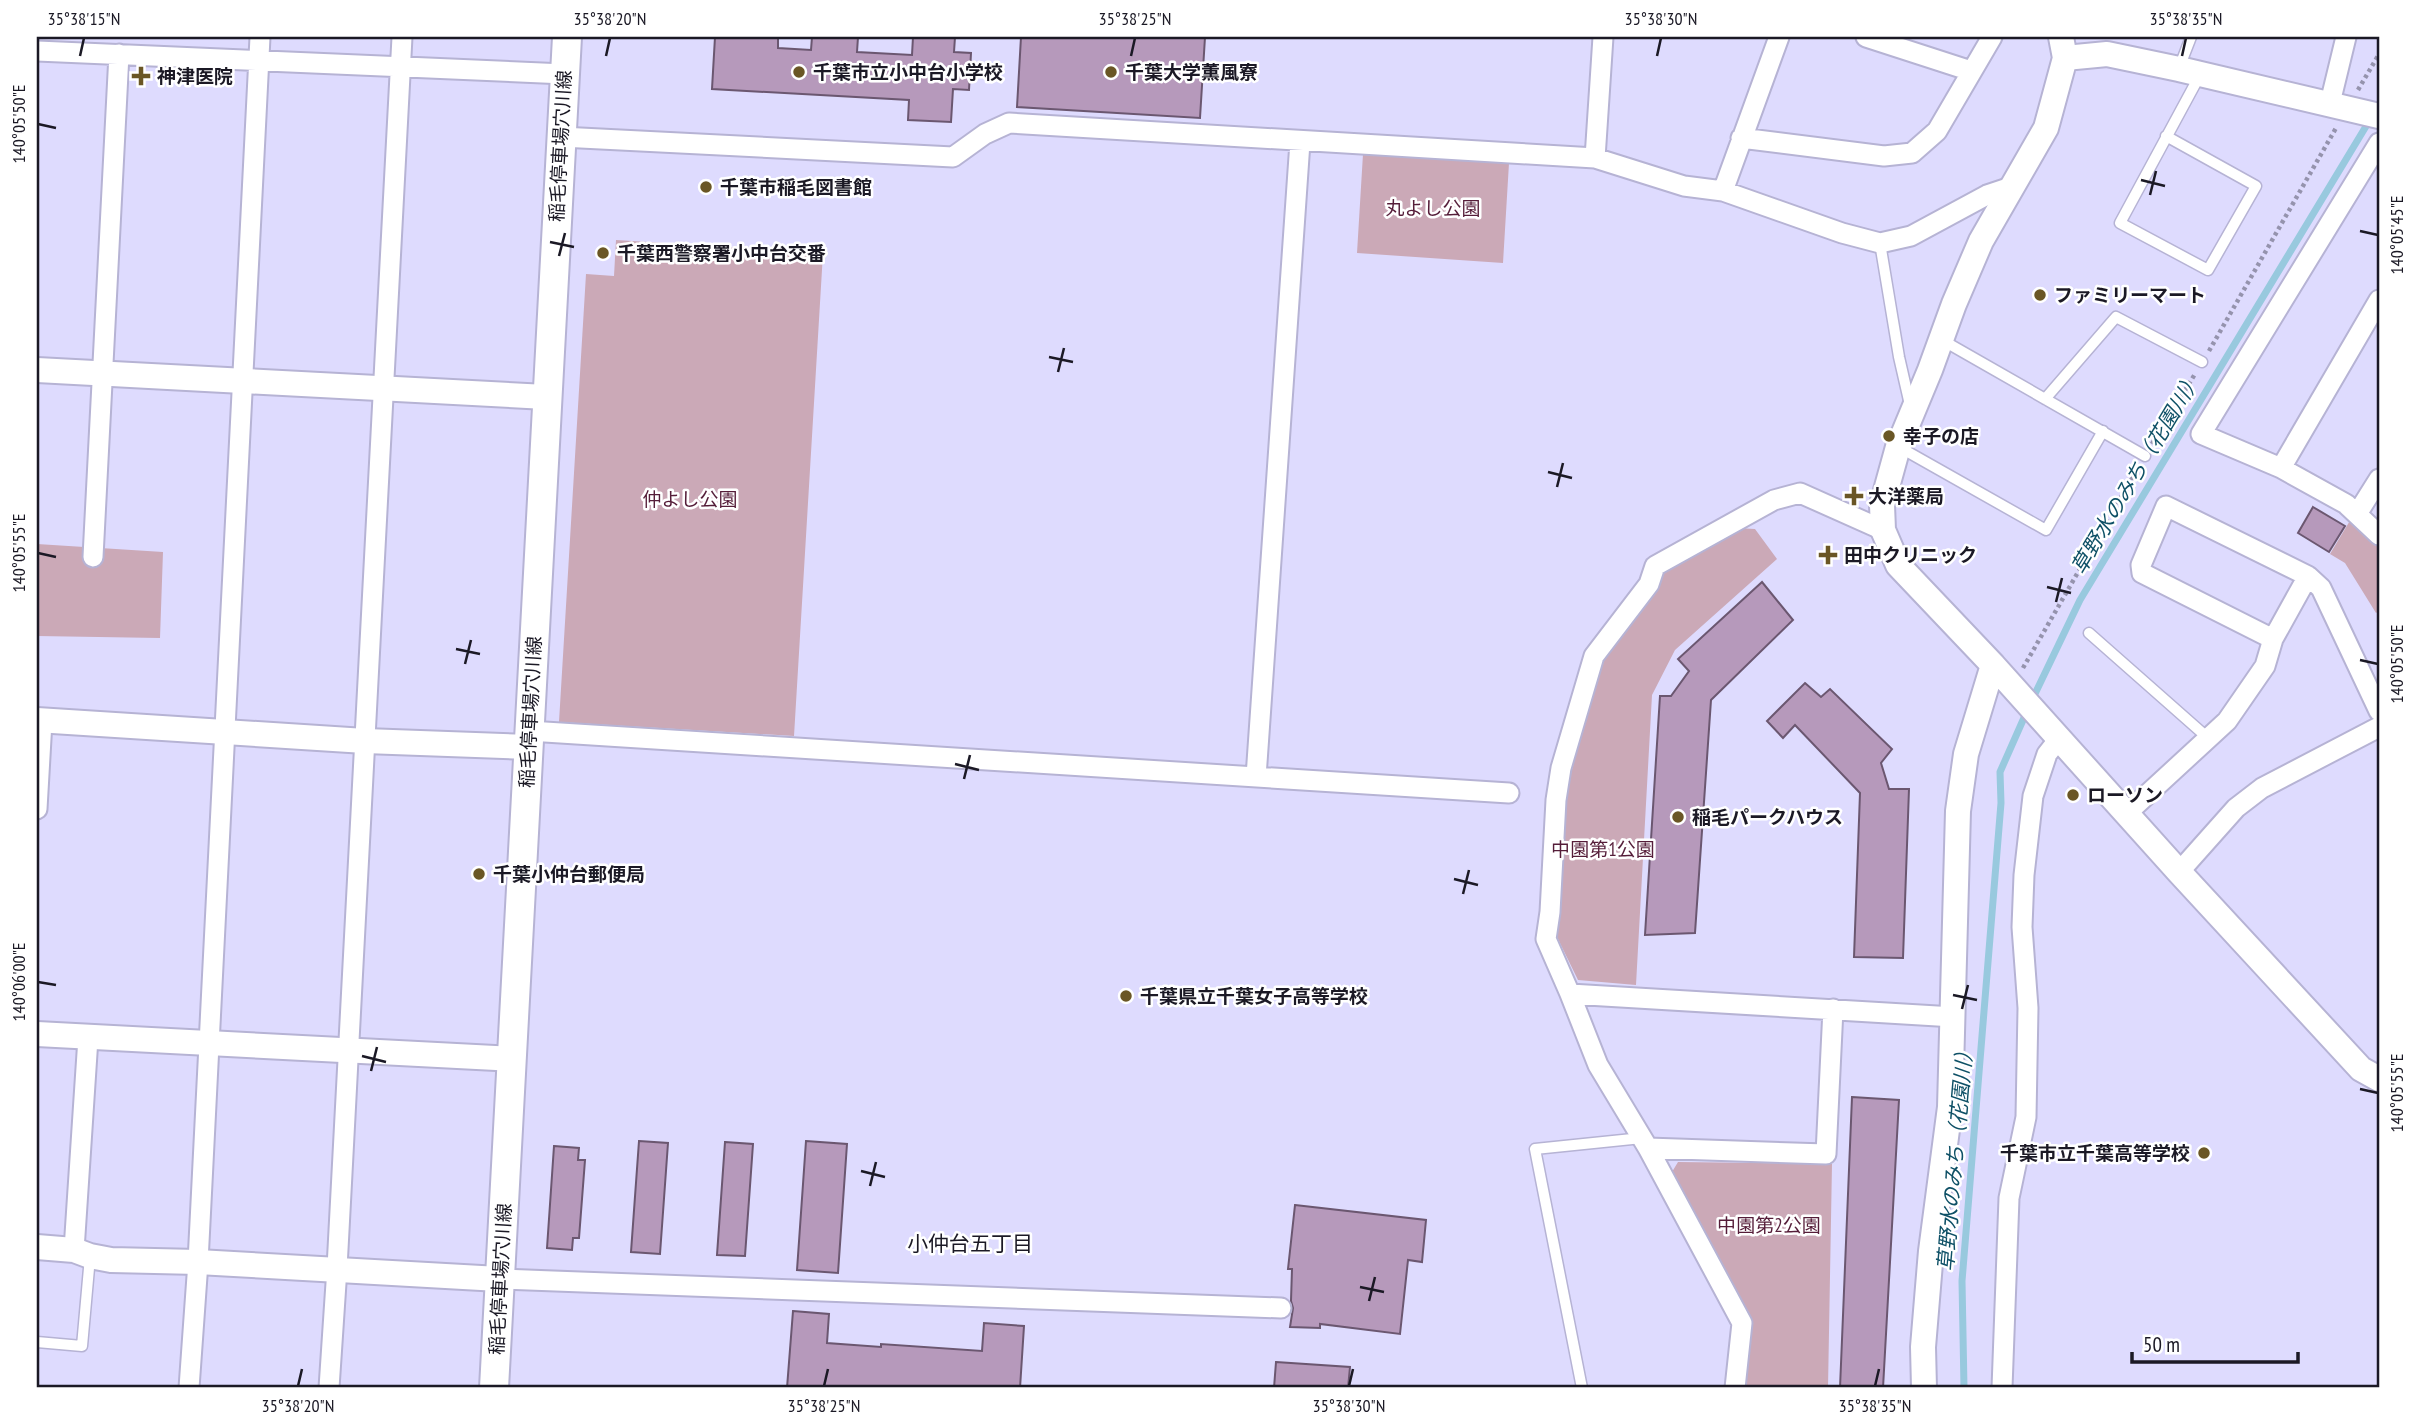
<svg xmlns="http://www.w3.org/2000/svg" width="2416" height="1425" font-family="'PT Sans Narrow','Noto Sans JP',sans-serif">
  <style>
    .green { fill: #cba9b7 }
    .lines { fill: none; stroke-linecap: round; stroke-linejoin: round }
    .stream { stroke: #98c9de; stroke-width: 7 }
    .building { fill: #b699bb; stroke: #6b5770; stroke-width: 2 }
    .service-casing { stroke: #b6b3d4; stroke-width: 13 }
    .minor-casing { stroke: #b6b3d4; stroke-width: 23 }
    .tertiary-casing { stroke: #b6b3d4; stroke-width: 28 }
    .secondary-casing { stroke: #b6b3d4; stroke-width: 32 }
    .path { stroke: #9593ad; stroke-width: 4.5; stroke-dasharray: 3.5 3.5; stroke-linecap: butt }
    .service { stroke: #fff; stroke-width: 10 }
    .minor { stroke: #fff; stroke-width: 19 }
    .tertiary { stroke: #fff; stroke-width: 24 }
    .secondary { stroke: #fff; stroke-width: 28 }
    .ticks { fill: none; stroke: #1b1925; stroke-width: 2.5 }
    .poi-dot { fill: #6a5625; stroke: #fff; stroke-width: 2.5 }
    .labels { text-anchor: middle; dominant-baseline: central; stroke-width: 5; stroke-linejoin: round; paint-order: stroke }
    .poi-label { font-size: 19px; font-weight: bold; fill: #1b1925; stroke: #fff; text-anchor: start }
    .street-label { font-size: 19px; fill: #1b1925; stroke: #fff }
    .park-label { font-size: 19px; fill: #551d39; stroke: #fff }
    .water-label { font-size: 21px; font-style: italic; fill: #0e5066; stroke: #fff }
    .neighbourhood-label { font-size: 21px; fill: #1b1925; stroke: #fff }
    .neatline { fill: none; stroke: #1b1925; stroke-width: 2.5 }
    .ticks-label { font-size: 18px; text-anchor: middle; fill: #1b1925 }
  </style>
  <rect width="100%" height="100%" fill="#dedbfe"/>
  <!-- green -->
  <path class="green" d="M1363,154L1509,163L1503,263L1357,253Z
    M616,240L823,253L794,736L559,722L586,274L614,276Z
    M2351,519L2379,545V611L2376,613L2345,563L2330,554Z
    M1737,528L1755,529L1777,559L1675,650L1652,695L1636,985L1578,980L1557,937L1565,797L1600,661L1659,575Z
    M37,544L163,552L160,638L37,636Z
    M1678,1162L1832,1164L1828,1388H1742L1746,1376L1748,1316L1672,1172Z"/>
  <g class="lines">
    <!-- stream -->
    <path class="stream" d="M2032,700L2080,600L2371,118
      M1964,1388L1962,1281L2001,803L2000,772L2027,711"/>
  </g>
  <!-- building -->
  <path class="building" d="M715,37H778V48L811,50L812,37H858L857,52L912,55L913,37H955L954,52L971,53L969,90L953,89L951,122L908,120L909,100L712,89Z
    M1021,37H1205L1200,118L1017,107Z
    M2313,507L2345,526L2329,552L2298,533Z
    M1762,582L1793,620L1711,700L1695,933L1645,935L1660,696H1671L1689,671L1678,659Z
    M1805,683L1821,697L1830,689L1892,749L1881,763L1889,789H1909L1903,958L1854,957L1860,793L1795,725L1783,738L1767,721Z
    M1852,1097L1899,1100L1883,1388H1840Z
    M639,1141L668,1143L660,1254L631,1252Z
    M806,1141L847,1144L838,1273L797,1270Z
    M725,1142L753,1144L745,1256L717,1255Z
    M554,1146L579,1148L578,1160H585L579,1238H573L572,1250L547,1248Z
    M1295,1205L1426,1220L1422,1262L1408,1260L1400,1334L1320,1324V1328L1290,1327L1293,1308L1291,1301L1292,1269H1288Z
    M793,1311L829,1314L827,1343L881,1347V1344L982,1351L984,1323L1024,1326L1020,1388H787Z
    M1276,1362L1350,1367L1348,1388H1274Z"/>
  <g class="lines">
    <!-- service casing -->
    <g class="service-casing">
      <path id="service" d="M2179,68L2191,37
        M2166,136L2256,186L2208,270L2120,223L2200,75
        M1880,243L1899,357L1910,405
        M1942,340L2145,456
        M2045,399L2116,317L2202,362
        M1899,447L2046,530L2103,431
        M2089,633L2208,738
        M37,1342L82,1346L90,1257
        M1582,1388L1535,1149L1642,1138"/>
    </g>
    <!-- minor casing -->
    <g class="minor-casing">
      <path id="minor" d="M1866,37L1971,71
        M37,51L565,74
        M2330,103L2346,37
        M561,137L953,157L985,134L1009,123L1595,158L1684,186L1723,191L1842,233L1880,243L1911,236L1987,195L2011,187
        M1741,138L1884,156L1912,153L1937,131L1992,37
        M2379,143L2201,434L2281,468L2346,504L2379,535
        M1595,158L1603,37
        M1723,191L1779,37
        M2281,468L2379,300
        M2357,514L2379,479
        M93,557L119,54
        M2308,576L2321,588L2379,711
        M529,731L1509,793
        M1256,777L1300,142
        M37,809L42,721
        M2126,814L2227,721L2265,666L2273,639L2308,576L2166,506L2141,565L2142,573L2273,639
        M2179,872L2236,808L2262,788L2379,727
        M1570,994L1546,939L1550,912L1556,800L1561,768L1594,656L1649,584L1655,566L1774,500L1800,493L1883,530
        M1648,1148L1826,1154L1833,1009
        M74,1250L88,1038
        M499,1279L1281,1308
        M189,1388L198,1262L260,37
        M329,1388L337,1268L402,37
        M1735,1388L1742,1323L1648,1148L1598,1065L1570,994L1954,1017
        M2002,1388L2009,1198L2026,1117L2028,1008L2022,927L2024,875L2033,796L2047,754L2058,740"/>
    </g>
    <!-- tertiary casing -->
    <g class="tertiary-casing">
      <path id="tertiary" d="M2061,37L2065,58L2046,128L1981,241L1954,304L1930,370L1898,447L1882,505L1883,530L1898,565L1993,665L2179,872L2361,1069L2379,1079
        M2065,58L2107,54L2179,69L2379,116
        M37,370L546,397
        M37,720L365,741L528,747
        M37,1034L513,1059
        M37,1247L74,1250L90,1256L111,1260L198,1262L499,1279
        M1924,1388L1923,1347L1931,1251L1950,1107L1958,811L1966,754L1993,665"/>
    </g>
    <!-- secondary casing -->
    <g class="secondary-casing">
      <path id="secondary" d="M494,1388L567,37"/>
    </g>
    <!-- path -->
    <path class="path" d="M2358,90L2379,54
      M2209,351L2336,128
      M2152,444L2195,374
      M2023,668L2139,466"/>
    <!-- service -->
    <use href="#service" class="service"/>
    <!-- minor -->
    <use href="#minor" class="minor"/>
    <!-- tertiary -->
    <use href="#tertiary" class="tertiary"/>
    <!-- secondary -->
    <use href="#secondary" class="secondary"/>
  </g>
  <!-- ticks -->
  <path class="ticks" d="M80,56L84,38M606,56L610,38M1131,56L1135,38M1657,56L1661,38M2182,56L2186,38M38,124L56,128M2141,180L2165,186M2150,195L2156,171M2360,231L2378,235M550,242L574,247M559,256L565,233M1049,357L1073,362M1058,372L1064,348M1548,472L1572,478M1557,487L1563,463M38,553L56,557M2047,587L2071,593M2056,602L2062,578M456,649L480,654M2360,660L2378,664M465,664L471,640M955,764L979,770M964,779L970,755M1454,879L1478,885M1463,894L1469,870M38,982L56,985M1953,995L1977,1000M1962,1009L1968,985M362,1056L386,1062M371,1071L377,1047M2360,1089L2378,1093M861,1171L885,1177M870,1186L876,1162M1360,1287L1384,1292M1369,1301L1375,1277M298,1386L302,1369M824,1386L828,1369M1349,1386L1353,1369M1875,1386L1879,1369"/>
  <!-- markers -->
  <g class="poi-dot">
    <circle cx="799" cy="72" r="7"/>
    <circle cx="1111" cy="72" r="7"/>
    <path d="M137.5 65.5h7v7h7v7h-7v7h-7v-7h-7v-7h7z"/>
    <circle cx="706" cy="187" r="7"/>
    <circle cx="603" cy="253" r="7"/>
    <circle cx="2040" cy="295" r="7"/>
    <circle cx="1889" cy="436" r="7"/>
    <path d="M1850.5 485.5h7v7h7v7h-7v7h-7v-7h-7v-7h7z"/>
    <path d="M1824.5 544.5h7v7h7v7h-7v7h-7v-7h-7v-7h7z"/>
    <circle cx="2073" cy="795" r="7"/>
    <circle cx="1678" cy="817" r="7"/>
    <circle cx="479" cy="874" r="7"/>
    <circle cx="1126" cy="996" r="7"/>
    <circle cx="2204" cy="1153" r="7"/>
  </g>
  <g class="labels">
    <!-- poi labels -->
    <g class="poi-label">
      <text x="813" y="72">千葉市立小中台小学校</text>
      <text x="1125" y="72">千葉大学薫風寮</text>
      <text x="157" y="76">神津医院</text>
      <text x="720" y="187">千葉市稲毛図書館</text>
      <text x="617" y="253">千葉西警察署小中台交番</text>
      <text x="2054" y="295">ファミリーマート</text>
      <text x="1903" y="436">幸子の店</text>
      <text x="1868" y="496">大洋薬局</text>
      <text x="1844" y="555">田中クリニック</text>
      <text x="2087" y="795">ローソン</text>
      <text x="1692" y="817">稲毛パークハウス</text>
      <text x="493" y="874">千葉小仲台郵便局</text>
      <text x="1140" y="996">千葉県立千葉女子高等学校</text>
      <text x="2190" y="1153" text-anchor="end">千葉市立千葉高等学校</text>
    </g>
    <!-- street labels -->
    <g class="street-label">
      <text transform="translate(560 146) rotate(-87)">稲毛停車場穴川線</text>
      <text transform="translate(530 712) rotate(-87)">稲毛停車場穴川線</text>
      <text transform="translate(500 1279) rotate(-87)">稲毛停車場穴川線</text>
    </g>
    <!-- park labels -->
    <g class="park-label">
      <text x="1433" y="208">丸よし公園</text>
      <text x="690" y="499">仲よし公園</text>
      <text x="1603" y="849">中園第1公園</text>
      <text x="1769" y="1225">中園第2公園</text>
    </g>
    <!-- water labels -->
    <g class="water-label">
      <text transform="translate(2136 473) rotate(-59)">草野水のみち（花園川）</text>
      <text transform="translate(1955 1156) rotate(-85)">草野水のみち（花園川）</text>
    </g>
    <!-- neighbourhood labels -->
    <g class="neighbourhood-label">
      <text x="970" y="1243">小仲台五丁目</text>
    </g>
  </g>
  <!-- border -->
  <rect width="2416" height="1425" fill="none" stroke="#ffffff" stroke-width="77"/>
  <!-- scale -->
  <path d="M2132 1352v10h166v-10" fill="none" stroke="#1b1925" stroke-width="3.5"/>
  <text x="2143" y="1352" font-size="21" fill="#1b1925" stroke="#ffffff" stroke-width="5" paint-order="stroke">50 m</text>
  <rect x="38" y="38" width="2340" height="1348" class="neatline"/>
  <g class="ticks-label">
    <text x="84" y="25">35°38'15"N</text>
    <text x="610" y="25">35°38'20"N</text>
    <text x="1135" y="25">35°38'25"N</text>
    <text x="1661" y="25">35°38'30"N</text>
    <text x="2186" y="25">35°38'35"N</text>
    <text transform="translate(19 124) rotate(-90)" y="6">140°05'50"E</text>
    <text transform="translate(2397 235) rotate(-90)" y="6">140°05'45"E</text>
    <text transform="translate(19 553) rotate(-90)" y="6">140°05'55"E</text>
    <text transform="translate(2397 664) rotate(-90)" y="6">140°05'50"E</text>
    <text transform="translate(19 982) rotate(-90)" y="6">140°06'00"E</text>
    <text transform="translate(2397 1093) rotate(-90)" y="6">140°05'55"E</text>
    <text x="298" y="1412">35°38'20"N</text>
    <text x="824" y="1412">35°38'25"N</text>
    <text x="1349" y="1412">35°38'30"N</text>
    <text x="1875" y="1412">35°38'35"N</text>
  </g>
</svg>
